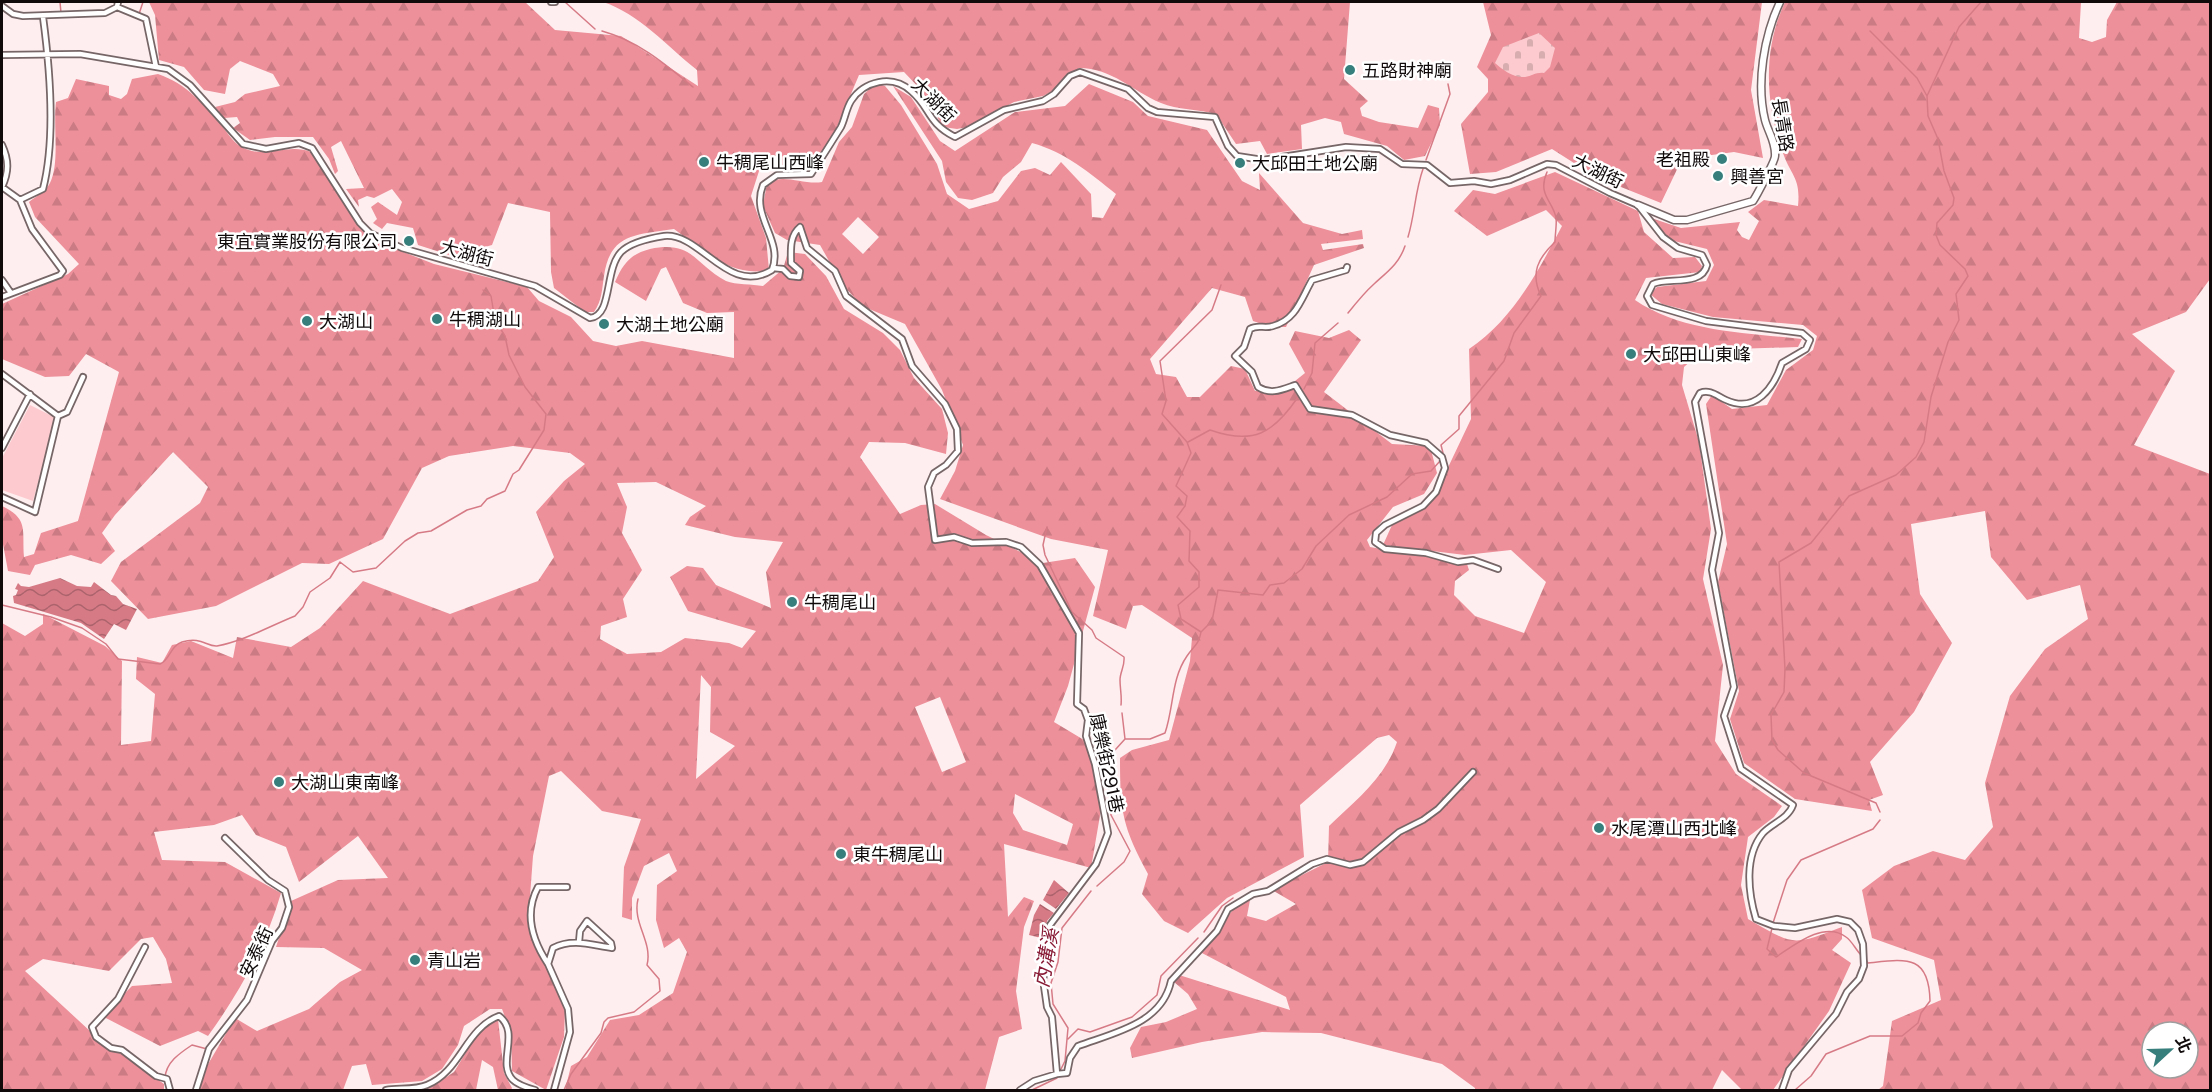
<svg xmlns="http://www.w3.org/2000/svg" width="2212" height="1092" font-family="'Public Sans','Noto Sans TC',sans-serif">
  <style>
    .forest { fill: url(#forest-firs); fill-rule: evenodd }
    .cemetery { fill: url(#cemetery-stones) }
    .park { fill: #fdcbcf }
    .water { fill: url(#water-waves) }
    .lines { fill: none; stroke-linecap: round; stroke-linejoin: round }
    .stream { stroke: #d67b86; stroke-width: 1.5 }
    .minor-casing { stroke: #776667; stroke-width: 8 }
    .tertiary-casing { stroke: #776667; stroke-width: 9 }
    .minor { stroke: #fff; stroke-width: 4.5 }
    .tertiary { stroke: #fff; stroke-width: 6 }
    .poi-dot { fill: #367f7d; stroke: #fff; stroke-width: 2 }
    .labels { text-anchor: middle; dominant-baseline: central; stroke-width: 5; stroke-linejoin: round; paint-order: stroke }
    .poi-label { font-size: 18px; fill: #100a0b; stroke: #fff; text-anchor: start }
    .street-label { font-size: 18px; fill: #100a0b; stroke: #fff }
    .water-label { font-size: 20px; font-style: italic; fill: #891c36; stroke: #fff }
  </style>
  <defs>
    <pattern id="forest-firs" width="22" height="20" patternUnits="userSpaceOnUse" patternTransform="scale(1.5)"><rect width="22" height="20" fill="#ed909a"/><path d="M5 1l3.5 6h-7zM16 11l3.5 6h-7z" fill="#ca7b83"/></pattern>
    <pattern id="cemetery-stones" width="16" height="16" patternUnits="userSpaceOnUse" patternTransform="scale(1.5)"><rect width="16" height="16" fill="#fdcbcf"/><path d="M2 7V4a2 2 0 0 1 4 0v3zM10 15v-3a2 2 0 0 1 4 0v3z" fill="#d8adb0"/></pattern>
    <pattern id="water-waves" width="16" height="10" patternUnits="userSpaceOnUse" patternTransform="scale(1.5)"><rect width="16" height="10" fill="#d67b86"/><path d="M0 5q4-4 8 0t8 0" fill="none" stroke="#ac636c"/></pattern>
  </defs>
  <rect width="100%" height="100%" fill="#feeeef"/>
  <!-- forest -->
  <path class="forest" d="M149,2H525L555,30L621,36L698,86L697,70C668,47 638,13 603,2H1350L1344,79L1368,101L1360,108L1362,116L1379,122L1418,128L1428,105L1439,108L1440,125L1425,156L1404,160L1387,146L1344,134L1341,122L1325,118L1301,125L1302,149L1267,154L1260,141L1236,144L1216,114C1199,109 1177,110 1161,103C1132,91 1112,68 1079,68L1063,86L1043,96L1014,102L968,127L957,129L943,127L922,91L904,72L859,75L835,132L811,170L759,171L751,196L766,238L769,270C731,278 703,250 674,229C638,235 610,232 604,276C602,289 602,301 594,312H585L554,288L551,272L550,212L508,203L492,245L481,248L474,263L418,245L413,228L387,223L382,229L373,223L377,219L371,207L378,202L397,215L402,202L392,189L374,198L367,196L358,200L359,207L346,189L364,188L341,141L331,147L338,171L335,174L329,159L313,137H275L250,140L233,128L240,123L237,117L224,118L215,107L235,102L245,94L280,86L273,74L240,61L230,69L225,94L204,90L184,67L159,60L155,15Z
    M1483,2H1762L1751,90L1763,158L1734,152L1682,159L1661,203L1596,177L1552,149L1496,172L1470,174L1461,124L1488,92V79L1477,67L1491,35Z
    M1785,2H2081L2079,38L2092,42L2106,37L2107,20L2117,2H2210V279L2186,312L2132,334L2175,371L2134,445L2210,474V1090H1878L1883,1086L1892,1021L1941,1000L1934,960L1872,938L1862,890L1894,866L1933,851L1965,860L1993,827L1985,783L2010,696L2045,649L2088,619L2080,585L2027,600L1991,557L1985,511L1911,524L1920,594L1952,643L1914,712L1870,762L1883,795L1869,800L1872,811L1795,799L1744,763L1730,719L1739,691L1718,582L1727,544L1706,404L1712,395L1732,409L1767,405L1786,370L1813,350L1817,336L1803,325L1713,317L1662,304L1650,294L1657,287L1706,281L1714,265L1707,249L1670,240L1651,218L1681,228L1740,222L1737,230L1742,237L1749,240L1759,221L1748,212L1764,200L1798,206C1801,176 1790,176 1782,150C1765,101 1763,49 1785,2ZM2152,1032H2188V1068H2152Z
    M158,74C187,84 202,103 222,126C227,132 233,142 240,146C264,161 287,142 311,152L352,217L378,242L434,264L527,287L539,301L571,317L593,341L616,346L642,341L734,358V312L707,313L683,303L666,267L661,269L646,301L615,282C623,264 630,254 650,249C693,240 694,264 726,281C736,285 752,284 763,286L783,269L788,252L805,254L826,276L844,309L883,333L900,350L914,378L942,409L948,433L946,454L905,443L869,442L860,457L900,514L921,505L935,504L986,535L1043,563L1075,558L1095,587L1068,686L1054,722L1089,743L1103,798L1091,868L1004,844L1008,917L1024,897L1034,901L1024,927L1016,991L1022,1029L999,1037L985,1090H565L571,1066L587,1057L610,1020L639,1015L673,993L687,952L679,938L664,948L656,920L657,885L677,871L669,853L644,866L632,898V920L622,917L624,867L641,819L602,811L561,771L549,776L533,856L528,923L565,1011L564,1037L546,1090L512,1071L511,1033L502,1009H490L464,1026L458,1045L442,1069L422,1081L372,1085L366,1064L352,1066L343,1090H193L235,1018L257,1031L309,1009L340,982L362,970L324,948L276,947L291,901L338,880L388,878L358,836L299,882L286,847L256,835L242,815L214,825L154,832L162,860L225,862L281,893C266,945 240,992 208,1036L198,1031L160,1046L102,1016L132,986L172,983L166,959L153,937L141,939L109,971L43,959L25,971L91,1032L164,1084V1090H2V623L25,636L43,624V614L105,646L122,661L121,745L151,741L155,694L136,679L137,657L162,663L172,645L191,641L233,658L237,637L291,647L320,628L363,581L450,614L538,581L554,557L536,512L564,481L585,464L570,453L513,446L449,456L422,468L383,539L329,564L302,563L216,606L148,619L111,581L121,562L200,503L208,487L173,452L115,515L102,533L115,551L101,564L71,555L35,565L30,575L8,571L2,539V506C29,519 22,530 24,557L34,554L41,533L78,521L119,372L86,354L69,376L45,377L2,359V304L68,274L79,264L35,217L29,202C35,197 47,190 50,183C60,163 53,126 56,102L68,98L76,79L109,86V95L121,99L127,94L132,79ZM656,482L706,506L690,517L685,525L735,537L783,542L766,572L771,608L716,585L703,568L687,566L670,577L688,611L756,631L742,648L729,643L685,638L661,652L627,654L600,639L601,626L627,617L623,599L642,570L622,533L627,507L617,483ZM701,675L711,687L710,732L735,746L696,779ZM940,697L966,762L942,772L915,707ZM1015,794L1073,824L1067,845L1023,830L1013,813Z
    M876,83L885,86L901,105L937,164L947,194L969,209L998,201L1021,171L1035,168L1050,175L1061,162L1091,194L1092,217L1103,218L1116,194C1090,173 1065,152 1032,143L1021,162L1003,177L993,193L972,200L958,198L946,182L942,161L893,86L911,97L940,141L955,151L1015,112L1065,106L1089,84L1133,102L1148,116L1207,130L1242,181L1260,190L1259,173L1303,223L1342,234L1362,230L1363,239L1321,244L1323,250L1363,244L1364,248L1314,265L1286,327H1271L1253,321L1245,297L1212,288L1150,359L1156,374L1176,377L1187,397H1200L1231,366L1245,369L1255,391L1290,385L1305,373L1289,344L1295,331L1329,338L1349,330L1361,340L1324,392L1392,444L1430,446L1437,473L1424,494L1393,507L1367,540L1370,547L1467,564L1469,570L1455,581L1454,595L1475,616L1524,633L1546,582L1511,550L1465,555L1383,545L1392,525L1434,497L1471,419L1469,349C1512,321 1539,270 1562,226L1546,210L1487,236L1454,211L1473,190L1495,194L1555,172L1638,211L1644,232L1673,258L1695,257L1702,266L1700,272L1646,278L1635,300C1681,332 1748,333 1802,339L1798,347L1703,350L1684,367L1682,385L1699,442L1711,529L1703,579L1723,665L1715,741L1736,774L1782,806L1774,817L1748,837L1741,885L1748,919C1795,946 1792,946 1842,927V939L1832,950L1851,963L1829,1011L1773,1090H1742L1722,1070L1712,1090H1475V1088L1442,1064L1321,1033L1262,1032L1202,1042L1132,1058L1130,1048L1141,1027L1166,1022L1197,1009L1188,994L1174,982L1179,975L1290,1010L1286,997L1200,952L1235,907L1250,900L1247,916L1266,921L1296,904L1272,890L1328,862L1329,826C1355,801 1385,778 1397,742L1389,735L1377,738L1300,805L1304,857L1227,898L1188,933L1164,921L1142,894L1148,874C1122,826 1120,811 1120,758L1132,750L1169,740L1190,661L1192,638L1142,605L1133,606L1126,629L1093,616L1108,550L1051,539L940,499L955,471L963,445L942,390L905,324L862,306L842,284L820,245L787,240L775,233L763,206L767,183C784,173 803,185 822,182L839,142L852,127L864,94ZM858,217L879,237L863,254L842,234Z
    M490,1018L498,1019L504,1073L512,1088L511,1090H498L493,1067L482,1060L476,1090H427L454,1072L468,1049L472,1033Z"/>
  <!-- cemetery -->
  <path class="cemetery" d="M1539,33L1555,48L1550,67L1544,73C1536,72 1532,76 1525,77C1513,78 1503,70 1495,63L1503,47Z"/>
  <!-- park -->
  <path class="park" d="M30,405L56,418L33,501L2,490V458Z"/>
  <!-- water -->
  <path class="water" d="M60,578L77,586L91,587L94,582L111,595L116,596L123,604L137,609L126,630L114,624L104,639L81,623L14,603L13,596L16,595L18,590L15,589L18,583L21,586L29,587Z
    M1054,880L1069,893L1056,909L1043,900Z
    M1040,904L1054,913L1047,921L1045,939L1029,935L1034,915Z"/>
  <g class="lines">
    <!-- stream -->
    <path class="stream" d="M60,2L61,13
      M565,2L595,29
      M139,14L143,2
      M602,31C638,41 664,63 693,87
      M1870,31L1917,78L1927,96
      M1446,71L1447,76
      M1426,160L1450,94L1448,84
      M1408,237C1415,214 1415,191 1423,169
      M1348,313C1356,303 1365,292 1374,284C1387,272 1399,264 1405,246
      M1304,389L1312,373L1315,343L1338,323
      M1188,442L1210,430C1253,445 1273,434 1298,397
      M1443,453L1441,445L1459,429V416L1504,361L1514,333L1541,296C1530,273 1538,258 1555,242C1555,234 1557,225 1556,218C1553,201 1537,195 1547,172
      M1047,527L1043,545L1045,555L1072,612L1092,630L1096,638L1124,657C1125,666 1120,672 1120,680C1120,689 1122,696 1121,705
      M2,605L51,617L82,628L106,644L118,659L160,664C170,660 170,646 182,642C201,636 207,647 217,646C244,641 270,626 295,616L303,607L310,592L330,578L340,562L353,572L376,568L405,541L418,533L431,531L467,510L481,506L487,499L505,491L513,474L519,470L544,430L546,414L525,387L509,355L505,336L495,320L491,296L483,290
      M1201,632L1212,621L1218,590L1263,595L1270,585L1284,583L1302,569L1316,546L1349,515L1387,497L1412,474L1431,471L1440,461
      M1122,713L1125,739
      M1880,812L1876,803L1804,773L1778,750L1772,740L1771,715L1784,692L1785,669L1779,562L1811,543L1849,496L1896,475L1916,457L1924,442L1931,397L1948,342L1959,320L1956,294L1968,276L1965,269L1940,245L1936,235L1937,223L1953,205L1954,198L1944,171L1938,139L1928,116L1927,96L1959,27L1981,2
      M1097,886L1124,862L1130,851L1111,815L1106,760L1125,739H1150L1165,733C1174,707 1171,679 1187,656C1194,646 1199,644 1201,632L1181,619L1178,605L1199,587V572L1189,561L1190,531L1177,517L1185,506L1187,496L1176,486L1191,453L1187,442L1162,414L1166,401L1160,361L1212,310L1221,285
      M1773,923L1787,880L1801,860L1873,829L1880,820
      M1772,928L1767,949L1776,957C1793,946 1824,920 1846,937C1852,941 1856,950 1861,955
      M1204,932L1222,906L1233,898
      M1068,1039L1078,1029L1090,1032L1132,1017L1157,995L1161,976L1198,938
      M1061,1069L1065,1061L1068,1028L1053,1004L1051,983L1058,962L1062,928L1091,891
      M165,1078C166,1062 180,1053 192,1045L207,1049
      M564,1090L571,1074L601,1033L604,1022L608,1018L634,1012L660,991L659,979L647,965C653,942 632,923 638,899
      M1032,1090L1057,1078
      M1795,1090L1811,1076L1826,1054L1870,1036H1902L1918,1023L1921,1013L1930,1001C1929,954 1906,959 1868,963L1865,959"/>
    <!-- minor casing -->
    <g class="minor-casing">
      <path id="minor" d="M551,2H555
        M2,6L13,14L23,16L105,13L117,7L118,2
        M117,7L146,19L156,67
        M2,55L80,54L168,69L190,85L243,144L266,149L299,143L312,148L360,223L370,233L402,248L535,286L590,318C613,316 604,270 621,252C630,243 651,238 664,236C701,232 728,297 772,270C784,240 750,217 763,185L777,175L811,174C821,159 831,143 841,127C845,119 846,109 851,101C864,81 892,74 911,91C931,108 926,122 955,137L1004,110L1043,101L1054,94L1070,76L1080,72L1128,89L1148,108L1157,112L1215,117L1228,146L1237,156L1263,160L1346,147L1380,149L1402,164L1427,165L1450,183L1474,181L1491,184L1510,180L1547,164L1556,165L1610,193L1638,205L1663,237L1678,248L1702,255L1707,265C1702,287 1668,277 1653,284L1647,296L1652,305L1706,321L1802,333L1810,340L1806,349L1782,363C1774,387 1756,414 1726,400C1717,396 1710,389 1700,393L1695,402L1719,533L1712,570L1734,687L1724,716L1741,769L1793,805C1788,819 1772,823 1763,833C1744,856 1748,892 1756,919L1774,926L1795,928L1837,919L1850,922L1858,930L1863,944L1864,966L1859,979L1847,992L1836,1014L1789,1070L1782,1090
        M2,145C9,160 9,172 2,187
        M2,187L20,200L32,229L63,271L60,275L2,297
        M20,200L43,189C56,138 50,69 43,17
        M1347,267L1346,270L1312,280C1301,299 1296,320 1273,326C1264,329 1258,324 1250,329L1244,347L1235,356L1252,372L1258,387C1271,395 1281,390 1295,385L1310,409L1352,415L1390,435L1426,443L1442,457L1445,468L1436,492L1423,506L1385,525L1376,533L1375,542L1385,549L1426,553L1458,562L1473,560L1498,569
        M773,268L783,269L790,276L799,277L800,271L791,263C791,251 789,236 800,227L807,248L835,271L846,296L902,339L912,366L945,404L957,429L958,451L946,465L934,473L928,487L935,540L954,537L972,543L1006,542L1021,547L1040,565L1079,633L1077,704L1084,709L1088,720L1086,736L1095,764L1108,833L1096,864L1050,925L1048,959L1043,979L1047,1007L1052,1017L1057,1074L1034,1081L1020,1090
        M2,280L11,293
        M2,374L58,416
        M2,448L30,394
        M2,497L35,512L58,416L67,412L83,377
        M145,947L118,999L92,1027L96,1037L111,1048L122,1050L156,1076L167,1079L170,1090
        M548,964C532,940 524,913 538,887H567
        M1057,1074L1067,1073L1070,1058L1078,1046C1113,1033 1162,1024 1171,981L1217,931L1228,909L1253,894L1268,891L1312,864L1327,859L1350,865L1363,862L1399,832L1423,820L1438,809L1473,772
        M196,1090L209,1049L247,1000L272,941L282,928L289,907L285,891L268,880L225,838
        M386,1090C398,1088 416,1090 427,1085C461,1071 465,1029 499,1016C521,1033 496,1063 513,1080C518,1085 528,1088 535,1090
        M554,1090L570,1032L568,1009L548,964L553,948C573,938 591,945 612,948L611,943L587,921L580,931L579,942"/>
    </g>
    <!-- tertiary casing -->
    <g class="tertiary-casing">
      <path id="tertiary" d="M1638,205L1674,220H1687L1753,201C1757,195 1775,161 1775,156C1776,142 1768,132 1765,120C1756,83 1764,36 1780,2"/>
    </g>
    <!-- minor -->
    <use href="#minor" class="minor"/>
    <!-- tertiary -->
    <use href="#tertiary" class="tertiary"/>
  </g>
  <!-- markers -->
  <g class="poi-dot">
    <circle cx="1350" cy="70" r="6"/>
    <circle cx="1722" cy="159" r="6"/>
    <circle cx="704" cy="162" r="6"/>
    <circle cx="1240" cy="163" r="6"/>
    <circle cx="1718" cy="176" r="6"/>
    <circle cx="409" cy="241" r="6"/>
    <circle cx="437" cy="319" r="6"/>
    <circle cx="307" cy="321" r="6"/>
    <circle cx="604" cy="324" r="6"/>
    <circle cx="1631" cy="354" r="6"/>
    <circle cx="792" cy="602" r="6"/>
    <circle cx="279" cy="782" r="6"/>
    <circle cx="1599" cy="828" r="6"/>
    <circle cx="841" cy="854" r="6"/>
    <circle cx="415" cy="960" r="6"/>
  </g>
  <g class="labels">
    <!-- poi labels -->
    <g class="poi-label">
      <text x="1362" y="70">五路財神廟</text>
      <text x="1710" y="159" text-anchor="end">老祖殿</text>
      <text x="716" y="162">牛稠尾山西峰</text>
      <text x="1252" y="163">大邱田土地公廟</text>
      <text x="1730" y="176">興善宮</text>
      <text x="397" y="241" text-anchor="end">東宜實業股份有限公司</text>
      <text x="449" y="319">牛稠湖山</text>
      <text x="319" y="321">大湖山</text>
      <text x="616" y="324">大湖土地公廟</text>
      <text x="1643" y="354">大邱田山東峰</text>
      <text x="804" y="602">牛稠尾山</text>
      <text x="291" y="782">大湖山東南峰</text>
      <text x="1611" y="828">水尾潭山西北峰</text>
      <text x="853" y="854">東牛稠尾山</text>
      <text x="427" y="960">青山岩</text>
    </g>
    <!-- street labels -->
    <g class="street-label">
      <text transform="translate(934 100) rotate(45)">大湖街</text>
      <text transform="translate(1783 125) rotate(81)">長青路</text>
      <text transform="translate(1598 171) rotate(26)">大湖街</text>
      <text transform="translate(467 253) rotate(15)">大湖街</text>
      <text transform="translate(1107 763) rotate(78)">康樂街291巷</text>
      <text transform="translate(256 952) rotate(-65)">安泰街</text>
    </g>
    <!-- water labels -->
    <g class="water-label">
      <text transform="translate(1046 958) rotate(-80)">內溝溪</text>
    </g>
  </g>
  <!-- border -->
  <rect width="2212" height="1092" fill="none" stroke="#100a0b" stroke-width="6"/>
  <!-- north arrow -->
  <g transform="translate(2170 1050) rotate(68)"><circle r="28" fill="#ffffff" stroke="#9f9d9d" stroke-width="1.5"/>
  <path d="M0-4.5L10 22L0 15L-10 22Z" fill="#367f7d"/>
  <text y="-9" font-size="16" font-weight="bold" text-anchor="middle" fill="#100a0b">北</text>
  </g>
</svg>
